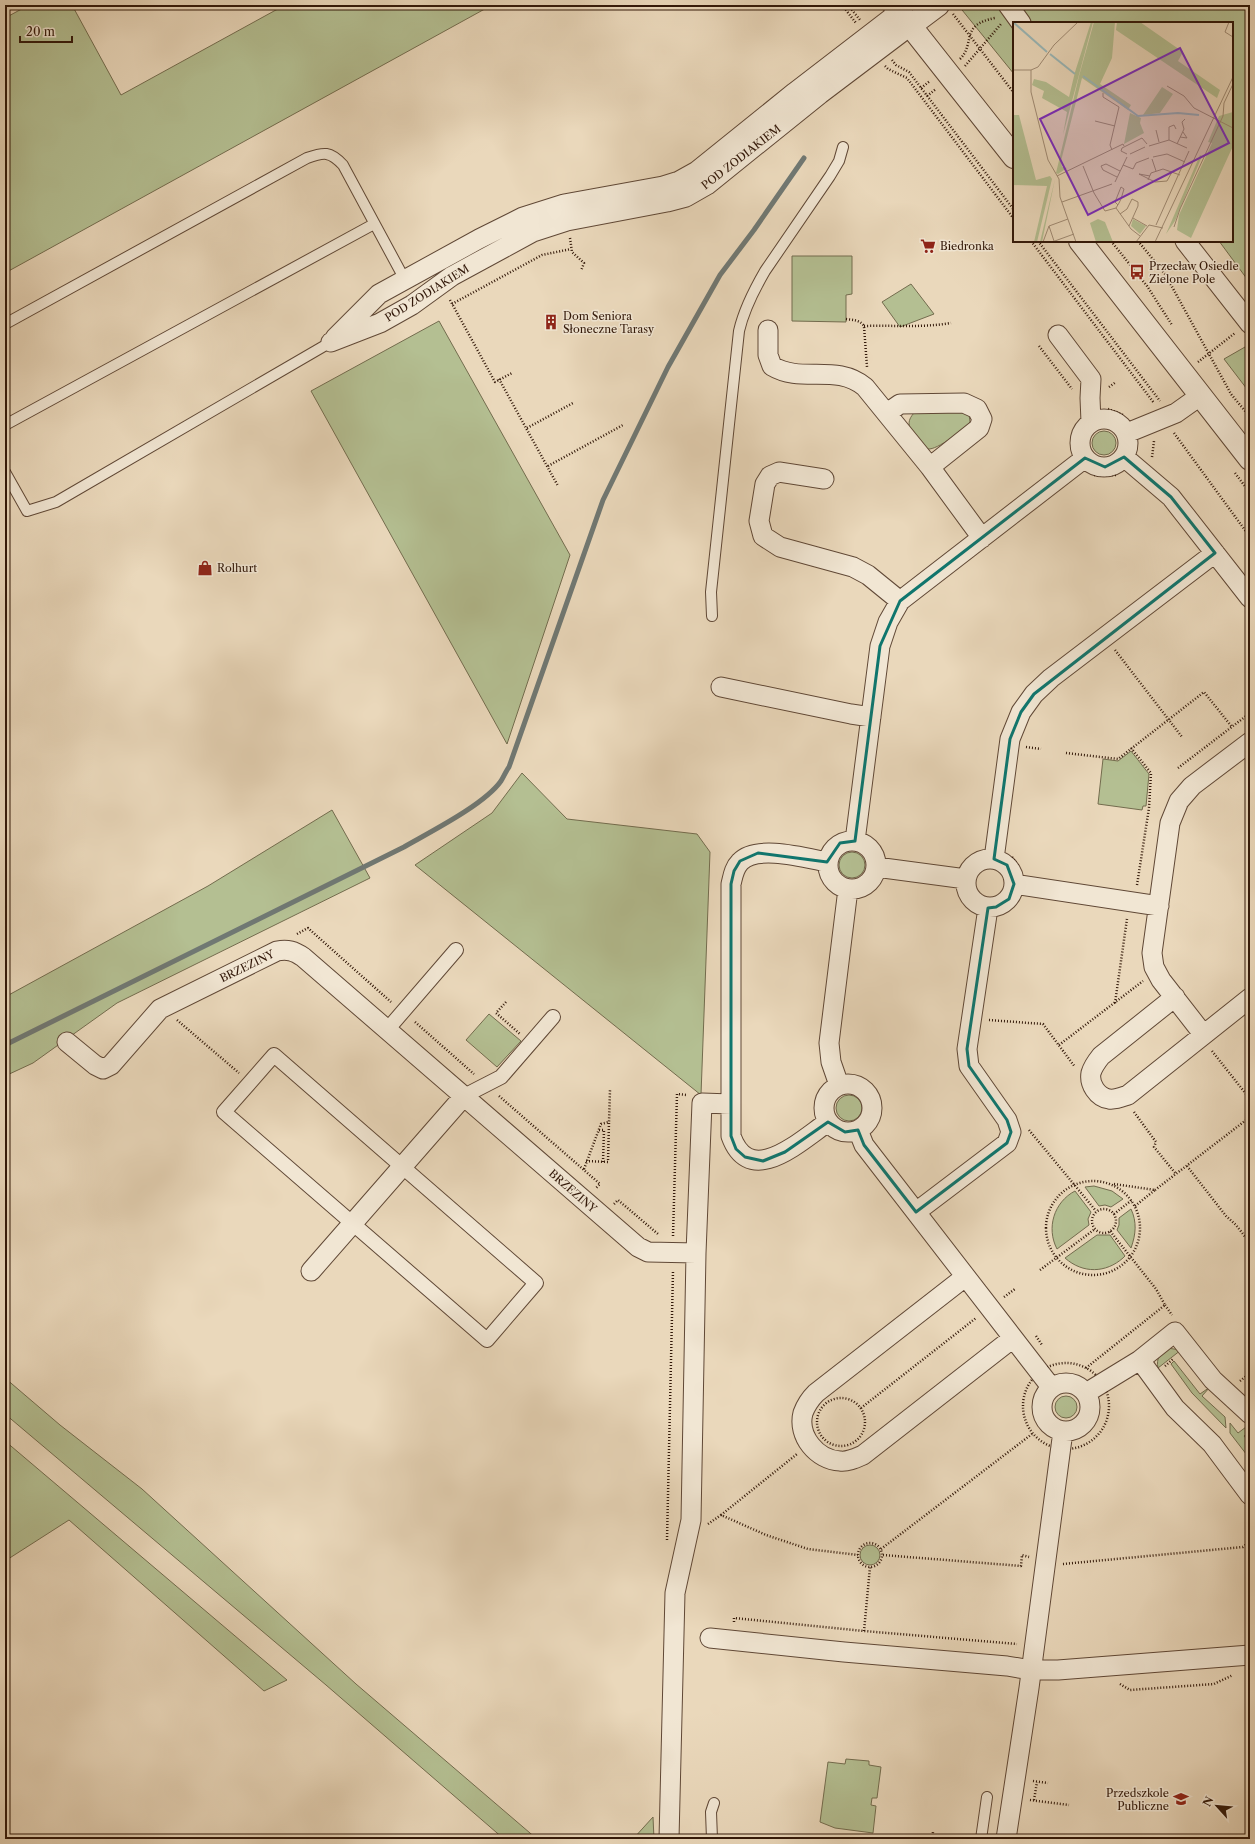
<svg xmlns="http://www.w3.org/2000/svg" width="1255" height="1844" font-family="'Libre Caslon Text',serif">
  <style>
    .green { fill: #b4bf92; stroke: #736c4e }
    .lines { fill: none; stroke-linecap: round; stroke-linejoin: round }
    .stream { stroke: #707873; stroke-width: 5 }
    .service-casing { stroke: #604836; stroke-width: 12 }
    .pedestrian-casing { stroke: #604836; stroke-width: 16 }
    .minor-casing { stroke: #604836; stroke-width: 21 }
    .tertiary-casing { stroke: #604836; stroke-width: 24 }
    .path { stroke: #321809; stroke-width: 2.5; stroke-dasharray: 1 2; stroke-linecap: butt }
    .service { stroke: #f1e6d3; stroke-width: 10 }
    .pedestrian { stroke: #f1e6d3; stroke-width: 14 }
    .minor { stroke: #f1e6d3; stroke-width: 19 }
    .tertiary { stroke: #f1e6d3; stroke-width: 22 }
    .marked { fill: none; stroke: #0f766e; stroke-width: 3; stroke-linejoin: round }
    .labels { text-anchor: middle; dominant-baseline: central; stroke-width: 3; stroke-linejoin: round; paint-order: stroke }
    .street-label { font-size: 11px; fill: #321809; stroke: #f1e6d3 }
    .poi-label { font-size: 11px; fill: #321809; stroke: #f1e6d3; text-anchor: start }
    .inset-river { fill: none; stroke: #9ab8b9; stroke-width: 2 }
    .inset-road { fill: none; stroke: #a08b74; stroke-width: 1 }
    .view { fill: #7b2cbf; fill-opacity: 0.15; stroke: #7b2cbf; stroke-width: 2 }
    .inset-edge { fill: none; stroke: #321809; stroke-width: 2 }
  </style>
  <rect width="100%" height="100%" fill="#ead8bb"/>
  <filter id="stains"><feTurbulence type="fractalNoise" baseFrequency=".005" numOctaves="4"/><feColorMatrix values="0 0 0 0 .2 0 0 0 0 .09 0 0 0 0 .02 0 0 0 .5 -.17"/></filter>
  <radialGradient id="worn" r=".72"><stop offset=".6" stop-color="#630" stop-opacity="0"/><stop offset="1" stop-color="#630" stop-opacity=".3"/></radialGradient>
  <!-- green -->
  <path class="green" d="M29,5H72L121,95L285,5H492L5,273V18Z
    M958,5H1250V283L1219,241H1232V23H1014V74Z
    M792,256H852V294L846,295V322L792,321Z
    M911,284L934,314L900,327L882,302Z
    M439,321L570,555L507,744L311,391Z
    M1245,347L1250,353V393L1224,359Z
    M960,409L969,414L970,422C964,430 937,450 928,449C923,448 920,443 917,439C909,429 905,422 915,412Z
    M1092 443a12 12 0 1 1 24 0a12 12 0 1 1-24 0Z
    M1131,751L1149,774L1146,806H1143L1142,810L1098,804L1103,759L1118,761Z
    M522,773L567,819L697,834L710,852L701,1095L415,865L492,813Z
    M332,810L370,878L117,1003L33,1063L5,1076V997L208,886Z
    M839 865a13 13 0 1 1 26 0a13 13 0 1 1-26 0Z
    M489,1014L521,1041L497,1067L466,1040Z
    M836 1108a13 13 0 1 1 26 0a13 13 0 1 1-26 0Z
    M1094,1186L1112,1191L1123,1199L1111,1207L1105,1205L1099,1206L1085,1187Z
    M1075,1191L1091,1212L1088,1219L1089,1225L1057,1249C1046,1228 1054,1202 1075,1191Z
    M1131,1209C1137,1222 1136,1234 1131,1248L1117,1230L1119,1225V1218Z
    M1097,1235H1110L1125,1256L1123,1258C1106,1273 1083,1274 1065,1258Z
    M1167,1348L1181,1350L1158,1368C1156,1358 1160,1354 1167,1348Z
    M1174,1361L1200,1394L1210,1387L1202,1396L1225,1417L1226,1428L1192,1393L1171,1364Z
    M5,1378L60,1425L142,1489L356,1684L537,1839H504L326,1685L5,1414Z
    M1055 1407a11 11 0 1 1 22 0a11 11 0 1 1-22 0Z
    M1230,1423L1238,1433L1250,1424V1431L1244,1436L1250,1443V1459L1230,1433Z
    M5,1441L287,1680L264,1691L69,1520L5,1561Z
    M860 1555a10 10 0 1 1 20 0a10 10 0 1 1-20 0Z
    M846,1759L869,1761V1765L881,1767L877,1798H872L871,1805L876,1806L873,1833L835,1828L820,1822L828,1762L845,1764Z
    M653,1817L654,1839H633Z"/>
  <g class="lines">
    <!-- stream -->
    <path class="stream" d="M5,1045L404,847C430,832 484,805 501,781C504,776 506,771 509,767L603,500L668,367L720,275L754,230L804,158"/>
    <!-- service casing -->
    <g class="service-casing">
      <path id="service" d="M5,324L307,158C324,152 330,151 343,165L405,280
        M5,425L374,224
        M5,472L27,511L56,502L331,342
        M712,616L711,592L739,331C744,309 754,290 765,271L830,176L839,161L843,147
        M712,1839L711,1812L714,1803
        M981,1839L987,1797"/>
    </g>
    <!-- pedestrian casing -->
    <g class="pedestrian-casing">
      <path id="pedestrian" d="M387,1030L456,950
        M274,1055L536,1283L487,1340L224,1112Z
        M464,1096L501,1077L553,1017"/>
    </g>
    <!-- minor casing -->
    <g class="minor-casing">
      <path id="minor" d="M1008,5L1021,23
        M1185,241L1250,324
        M768,330V355L772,366C802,384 836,363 865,387L930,467L982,538
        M1058,335L1091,379L1090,398L1091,422
        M335,338L379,294L479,239L523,217L564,204L663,186L679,181L697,171L795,92L899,12
        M331,342L380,323L412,305L452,276L533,232L567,221L667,202L686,197L707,185L820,94L910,26
        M887,413L900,404L964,403L977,409L982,419L979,428L930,467
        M1080 443a24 24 0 1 1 48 0a24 24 0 1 1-48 0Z
        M1127,433L1176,413L1200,396
        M1124,457L1171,497L1250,598
        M824,479L779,472L770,476L765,484L759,521L763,536L780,547L853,567L868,575L900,601
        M721,687L851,714L871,717
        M828 865a24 24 0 1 1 48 0a24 24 0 1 1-48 0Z
        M855,841L880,646L888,622L900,601L1085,458
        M966 883a24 24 0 1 1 48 0a24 24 0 1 1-48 0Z
        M994,859L1010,739L1021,712L1034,694L1051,678L1215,553
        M827,862C806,858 756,844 740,862C734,868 733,876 731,884V1136C750,1189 800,1141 828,1122
        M876,867L966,879
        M1014,884L1159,906
        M1175,997L1101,1056C1097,1061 1093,1066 1091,1073C1089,1084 1097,1097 1109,1099C1116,1100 1122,1097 1128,1095L1250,998
        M1203,1034L1161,980L1154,967L1152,953L1170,823L1179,801L1192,786L1250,742
        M67,1042L95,1065L103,1069L111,1065L160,1009L277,951C288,949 294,951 303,957L638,1247L648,1252L696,1253
        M824 1108a24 24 0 1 1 48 0a24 24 0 1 1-48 0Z
        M839,1085L831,1062L829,1043L848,889
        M858,1130L864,1145L1051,1387
        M916,1212L1007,1143L1011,1132L1007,1120L969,1066L967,1049L988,908
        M311,1271L464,1096
        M965,1277L816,1393C810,1399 806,1405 803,1413C797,1436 817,1460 840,1461C848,1462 856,1458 863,1455L1013,1338
        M1042 1407a24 24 0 1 1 48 0a24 24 0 1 1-48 0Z
        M1086,1393L1140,1360
        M1250,1414L1213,1380L1175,1332L1140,1360L1175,1408L1212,1444L1250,1495
        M710,1638L844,1652L1007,1666L1031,1670H1058L1250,1655
        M669,1839L675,1593L691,1520L696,1253L702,1103L731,1104
        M1006,1839L1029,1688L1063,1431"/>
    </g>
    <!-- tertiary casing -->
    <g class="tertiary-casing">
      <path id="tertiary" d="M894,5L1014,157
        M910,26L938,5
        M1080,241L1250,459"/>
    </g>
    <!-- path -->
    <path class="path" d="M842,5L856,23
      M848,5L860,20
      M953,14L1014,93
      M960,59C976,43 959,25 995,18
      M892,60L896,65L909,72L1014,210
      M885,66L888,69L907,78L1014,219
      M965,66L1001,24
      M921,88L930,81
      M927,96L936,89
      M570,238L572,252L584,263L581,271
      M1031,241L1154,403
      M1038,241L1160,401
      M1111,241L1147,286L1172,325
      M1138,241L1165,274L1231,394L1250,417
      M450,300L495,382L512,373
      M452,304L542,255L571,249
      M846,319C853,320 860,320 864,326L867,367
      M864,326C894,325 921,328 951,323
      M1039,346L1072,389
      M1198,362L1235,333
      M499,379L558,486
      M1109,387L1116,382
      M1108,409L1123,415
      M527,428L573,403
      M1174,433L1250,537
      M1072,446L1075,429
      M1152,457L1154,441
      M548,466L623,425
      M1235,473L1250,493
      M1094,475H1117
      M1115,650L1182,737
      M1026,747L1041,749
      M1131,748L1151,773L1149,808L1137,885
      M1066,753L1118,759L1204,692L1232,727
      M1178,768L1250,713
      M1012,857L1018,866
      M297,934L308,928L391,1002
      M506,1002L496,1013L520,1034
      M1115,1003L1127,919
      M177,1020L239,1073
      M989,1020L1043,1024L1075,1067
      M415,1022L474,1074
      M1059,1045L1143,981
      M1212,1051L1250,1099
      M499,1096L600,1184L596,1188
      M1134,1112L1156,1142L1154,1147L1176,1174
      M599,1130H604L603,1162
      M1029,1130L1096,1211
      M586,1161L608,1162L609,1122
      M1187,1166L1226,1216L1236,1225L1250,1243
      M584,1169L601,1124L609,1122L610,1090
      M1046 1228a47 47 0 1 1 94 0a47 47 0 1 1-94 0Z
      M1114,1184L1155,1190L1135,1206
      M1155,1190L1250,1117
      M614,1204L618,1200L658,1234
      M1092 1221a12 12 0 1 1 24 0a12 12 0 1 1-24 0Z
      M1114,1214L1132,1200
      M673,1236L677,1094L687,1095
      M1040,1270L1095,1229
      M1004,1297L1015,1289
      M1165,1305L1172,1315
      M1036,1336L1042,1345
      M1023 1406a43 43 0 1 1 86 0a43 43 0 1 1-86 0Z
      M1165,1366L1173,1359
      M1086,1368L1165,1305L1156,1289L1110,1231
      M1240,1381L1250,1373
      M817 1422a24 24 0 1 1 48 0a24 24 0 1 1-48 0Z
      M861,1408L976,1318
      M721,1515L797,1454
      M708,1524L721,1515L766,1535L808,1549L858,1555
      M667,1540L673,1271
      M858 1555a12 12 0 1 1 24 0a12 12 0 1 1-24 0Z
      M881,1549L1032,1434
      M883,1555L1021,1566L1022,1555L1029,1557
      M1063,1564L1243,1547L1250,1541
      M734,1622V1618L864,1631L1017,1644
      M864,1631L870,1567
      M1120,1684L1130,1690L1214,1684L1233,1675
      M1033,1781L1048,1783
      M1030,1800L1069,1805
      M1034,1800L1037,1782
      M932,1839L933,1832"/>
    <!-- service -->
    <use href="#service" class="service"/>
    <!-- pedestrian -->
    <use href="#pedestrian" class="pedestrian"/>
    <!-- minor -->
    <use href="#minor" class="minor"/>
    <!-- tertiary -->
    <use href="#tertiary" class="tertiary"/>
  </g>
  <!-- marked area -->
  <path class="marked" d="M1124,457L1171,497L1215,553L1034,694L1021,712L1010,739L994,859L1007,865L1014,884L1009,899L996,907L988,908L967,1049L969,1066L1007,1120L1011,1132L1007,1143L916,1212L864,1145L858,1130L845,1132L828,1122L785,1152L763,1161L745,1157L736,1149L731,1136V884L734,871L740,861L758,853L827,862L840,843L855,841L880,646L900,601L1085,458L1105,467Z"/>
  <!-- icons -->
  <defs>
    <g id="supermarket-bare" transform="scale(1.2)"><path d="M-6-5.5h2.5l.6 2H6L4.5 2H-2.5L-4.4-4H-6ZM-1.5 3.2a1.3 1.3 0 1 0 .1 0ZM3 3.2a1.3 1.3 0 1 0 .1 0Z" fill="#8f2418" stroke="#f1e6d3" stroke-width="2.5" paint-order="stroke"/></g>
    <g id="bus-bare" transform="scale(1.2)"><path d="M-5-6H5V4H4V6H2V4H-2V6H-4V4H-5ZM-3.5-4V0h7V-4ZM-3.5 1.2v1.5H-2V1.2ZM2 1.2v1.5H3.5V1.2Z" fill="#8f2418" stroke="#f1e6d3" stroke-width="2.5" paint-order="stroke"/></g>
    <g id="building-bare" transform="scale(1.2)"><path d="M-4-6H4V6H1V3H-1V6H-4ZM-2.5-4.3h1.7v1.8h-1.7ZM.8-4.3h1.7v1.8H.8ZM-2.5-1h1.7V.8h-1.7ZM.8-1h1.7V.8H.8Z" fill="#8f2418" stroke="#f1e6d3" stroke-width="2.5" paint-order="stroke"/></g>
    <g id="shop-bare" transform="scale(1.2)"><path d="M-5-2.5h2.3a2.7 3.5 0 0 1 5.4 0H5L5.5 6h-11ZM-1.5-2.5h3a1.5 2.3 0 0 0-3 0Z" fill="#8f2418" stroke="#f1e6d3" stroke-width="2.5" paint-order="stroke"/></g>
    <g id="school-bare" transform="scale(1.2)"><path d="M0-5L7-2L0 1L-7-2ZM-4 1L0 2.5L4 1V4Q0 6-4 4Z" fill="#8f2418" stroke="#f1e6d3" stroke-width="2.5" paint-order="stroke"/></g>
  </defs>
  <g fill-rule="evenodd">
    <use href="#supermarket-bare" x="928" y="246"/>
    <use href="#bus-bare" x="1137" y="272"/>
    <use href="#building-bare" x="551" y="322"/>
    <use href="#shop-bare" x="205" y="568"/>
    <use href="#school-bare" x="1181" y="1799"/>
  </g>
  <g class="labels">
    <!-- street labels -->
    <g class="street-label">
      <text transform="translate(741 157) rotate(-38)">POD ZODIAKIEM</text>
      <text transform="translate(427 293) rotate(-32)">POD ZODIAKIEM</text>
      <text transform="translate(247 966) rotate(-26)">BRZEZINY</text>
      <text transform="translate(573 1191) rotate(41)">BRZEZINY</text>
    </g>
    <!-- poi labels -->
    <g class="poi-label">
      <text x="940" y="246">Biedronka</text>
      <text x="1149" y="266">Przecław Osiedle<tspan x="1149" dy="13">Zielone Pole</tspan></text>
      <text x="563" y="316">Dom Seniora<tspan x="563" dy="13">Słoneczne Tarasy</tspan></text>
      <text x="217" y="568">Rolhurt</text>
      <text x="1169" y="1793" text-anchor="end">Przedszkole<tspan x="1169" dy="13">Publiczne</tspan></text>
    </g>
  </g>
  <!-- overview -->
  <g transform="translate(1013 22)">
    <rect width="220" height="220" fill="#ead8bb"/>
    <path d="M78,0H80L50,113L54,90L29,76L31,69L19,63L21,57L33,60L56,75L62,50ZM81,0H102L99,36L87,62L118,83L115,88L69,56L48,139L49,145L54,146L45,152L43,151L66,54ZM104,0H127L170,30L165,39L207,68L204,76L103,8ZM149,65L160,72L147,91L130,93ZM220,90V124L178,216L164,208L166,193L199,121L195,120L206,94ZM117,91L128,96L127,101L131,111L111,122ZM0,93H6L23,158L37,154L39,157L24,220H21L34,164L0,163ZM187,133L189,134L162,199L153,212ZM42,157L29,220H27ZM85,197L92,200L100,220H83L77,201ZM120,197L133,204L127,212L118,204Z" fill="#b4bf92"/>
    <path class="inset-river" d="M0,0L34,30M37,32L62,52M70,54L125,94L165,91L186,93"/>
    <path class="inset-road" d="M216,0L212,10L220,15M0,48H18L25,45L41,23L65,0M18,48V70L35,138L46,157L47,175L63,220M154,64L171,74L181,86L220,106M90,71V75L106,85L97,123L99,128M82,99L102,104M143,108L146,120M167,115L174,116L170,110M156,118V105L161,103L163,107M164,122L171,107L169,100L172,97M136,124L156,118L174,126M114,132L108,129L109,126L129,116L134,122M117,132L132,125M140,135L154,132L172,140M139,137L143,149M110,143L120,147L123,141L136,136M70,144L81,171L92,189L103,186L118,207L127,214M44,154L110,122L111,124M137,154L126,152L142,160L154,159L159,150M104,155L90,148L88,144L93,142L107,149M135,158L138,151L150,147L167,153M102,160L114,135M49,180L99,162M103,186L106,181L108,177L111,167L108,165L102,180L105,183M107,192L114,187L119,177L125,180V184L116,204M120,196L134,204M143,203L176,129M161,205L167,187L210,94L211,81L220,62M41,219L36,204L55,197M30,220L36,204M39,220L61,212M123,220L136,203L150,206M142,220L220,55"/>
    <path class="view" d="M167,26L216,121L75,193L27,97Z"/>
    <rect width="220" height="220" class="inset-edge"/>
  </g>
  <!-- margin -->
  <rect width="1255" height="1844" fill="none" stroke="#ead8bb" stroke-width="20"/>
  <rect x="6" y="6" width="1243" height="1832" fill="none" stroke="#321809" stroke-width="2"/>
  <rect x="10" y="10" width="1235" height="1824" fill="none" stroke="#321809"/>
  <!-- north arrow -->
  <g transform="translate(1217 1806) rotate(297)" stroke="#f1e6d3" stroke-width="3" paint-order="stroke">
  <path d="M0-3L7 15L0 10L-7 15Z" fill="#321809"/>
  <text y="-6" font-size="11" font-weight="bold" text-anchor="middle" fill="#321809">N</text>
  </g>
  <!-- scale -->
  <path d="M20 36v6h52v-6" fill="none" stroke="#321809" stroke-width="2"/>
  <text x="26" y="36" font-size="12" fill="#321809" stroke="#f1e6d3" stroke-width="3" paint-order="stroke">20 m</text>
  <rect width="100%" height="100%" filter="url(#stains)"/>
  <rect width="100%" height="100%" fill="url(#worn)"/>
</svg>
